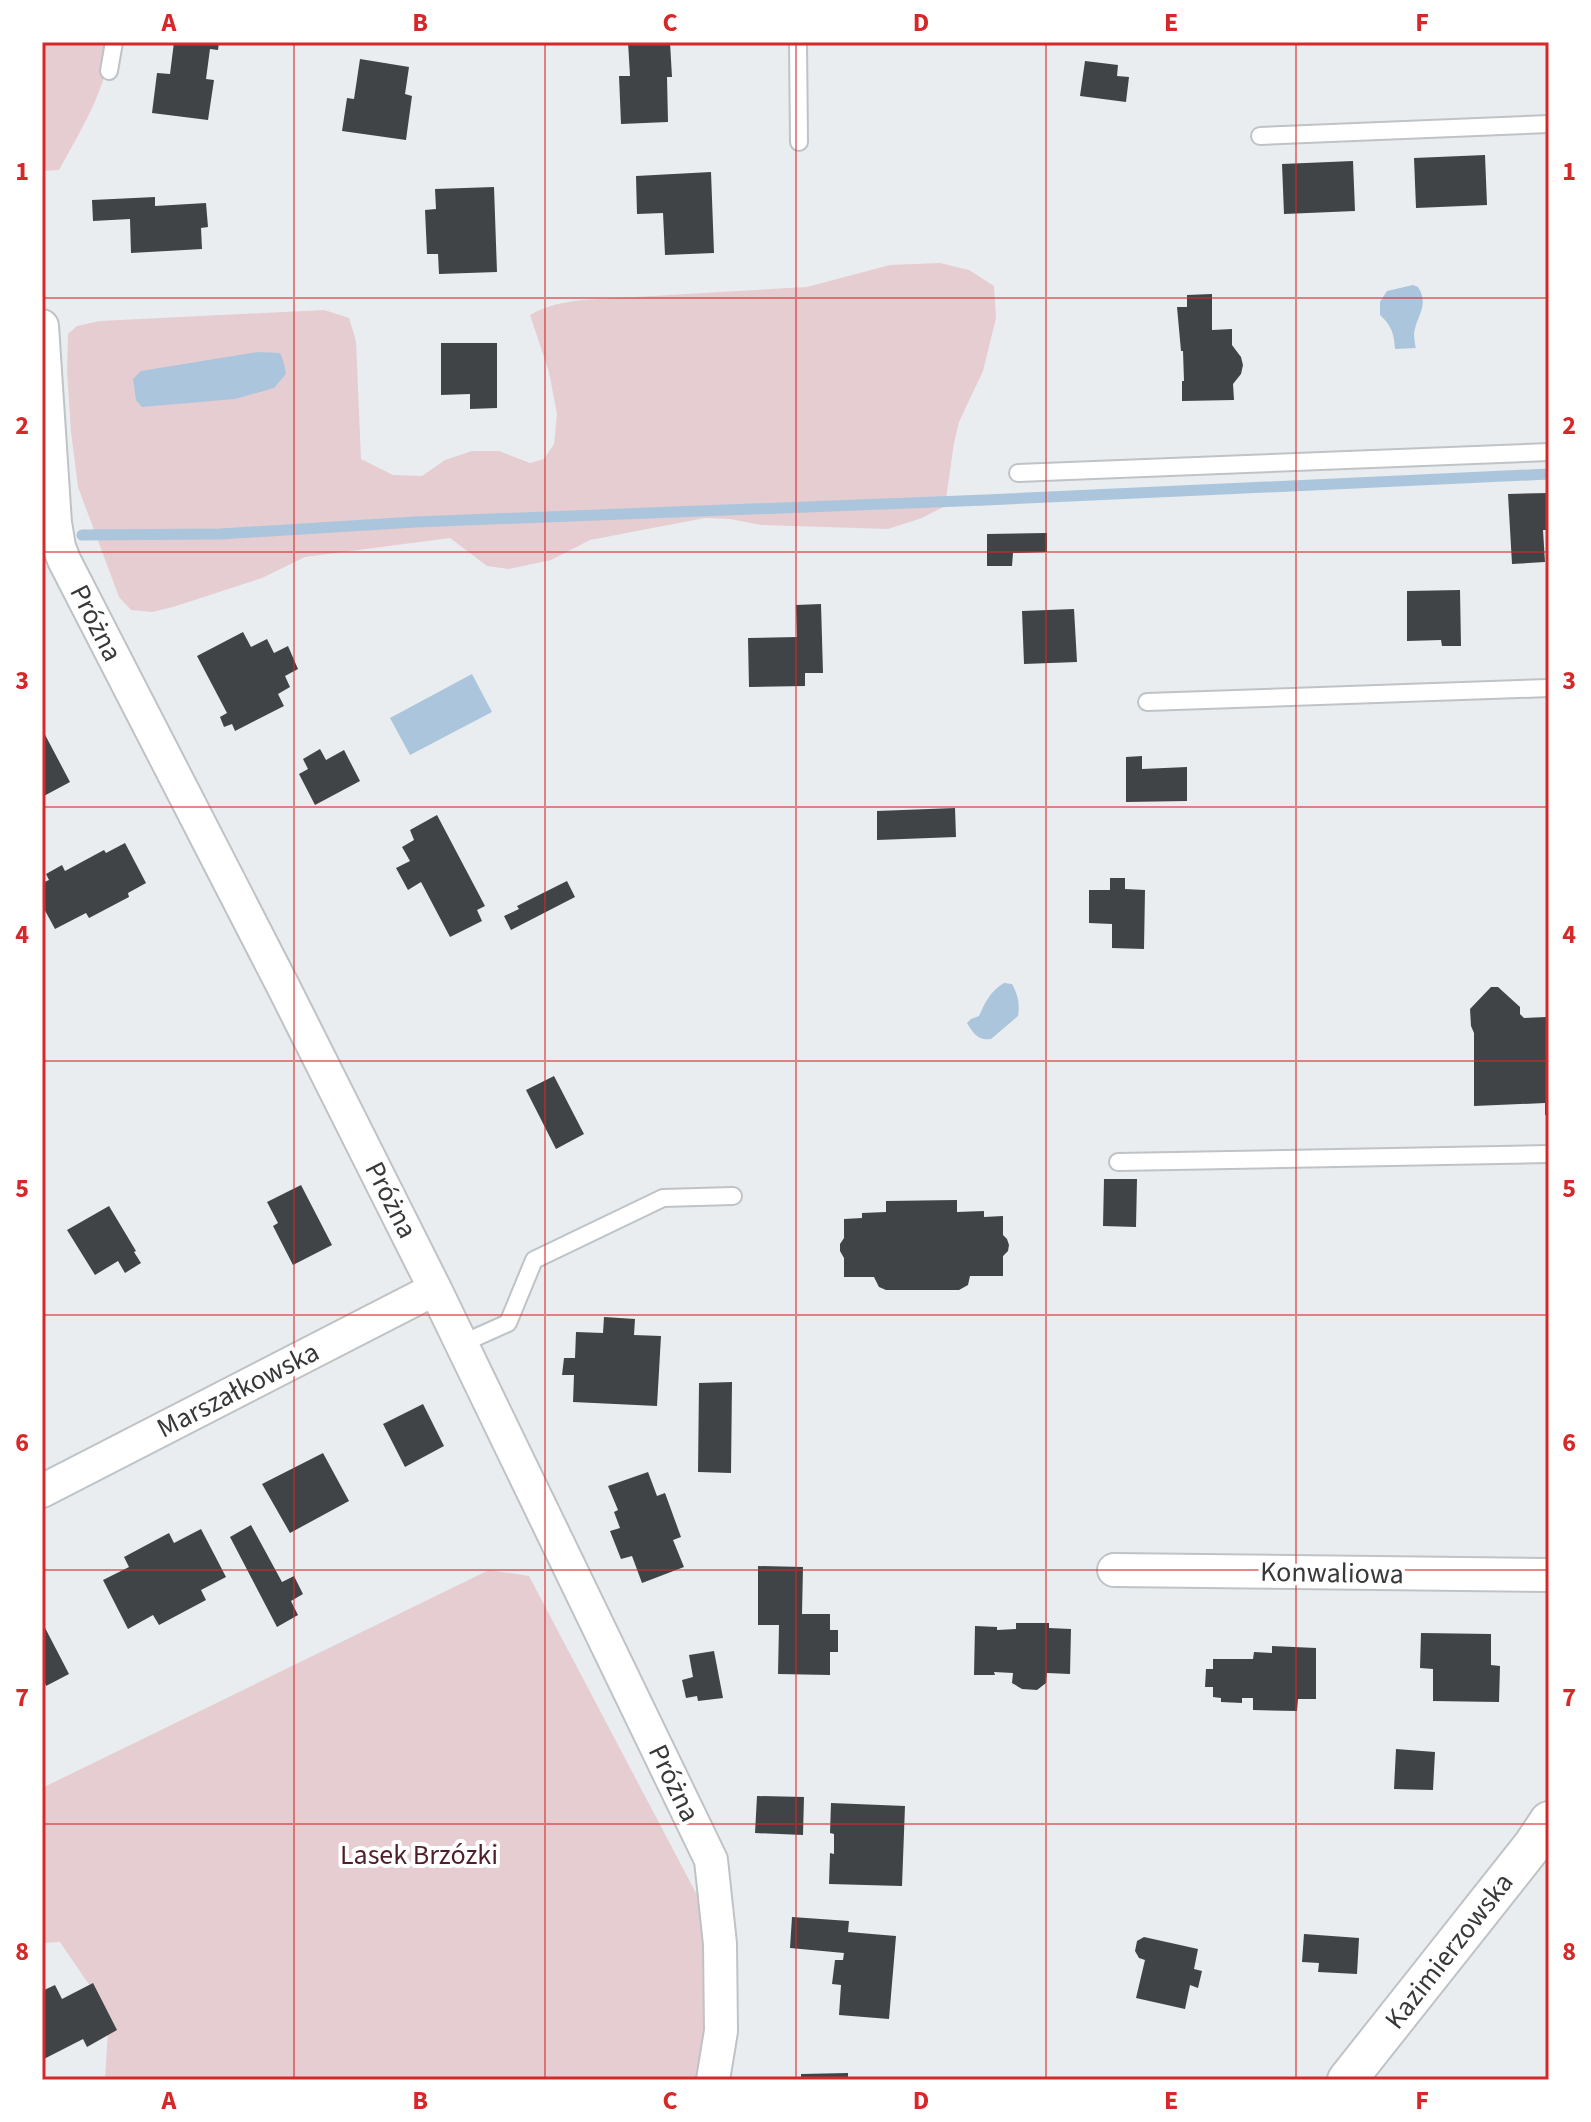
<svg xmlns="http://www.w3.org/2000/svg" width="1591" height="2122" viewBox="0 0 1591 2122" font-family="'Source Sans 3',sans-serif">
  <rect width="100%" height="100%" fill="#e9edf0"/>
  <!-- green -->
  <path fill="#e6cdd1" d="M 42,42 L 111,42 C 107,89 81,130 59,170 L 42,171 Z
    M 940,263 L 969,270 L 994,286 L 996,318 L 983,371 L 959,422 L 954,443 L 945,506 L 922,518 L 888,529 L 761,525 L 730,519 L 705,518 L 590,540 L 551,560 L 509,569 L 487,566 L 450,538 L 305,557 L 262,578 L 173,607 L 152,612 L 131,610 L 119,597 L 78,487 L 71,432 L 67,371 L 68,334 L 77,326 L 100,321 L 324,310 L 349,318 L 356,341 L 361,459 L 393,475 L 422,476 L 445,460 L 472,451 L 499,451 L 530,463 L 544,459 L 554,444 L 557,414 L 549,372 L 530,315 C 547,305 564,302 584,300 L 807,287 L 890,265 Z
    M 489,1570 L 529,1576 L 706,1912 L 703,2080 L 105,2080 L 109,2014 L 60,1942 L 42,1943 L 42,1788 Z"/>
  <!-- water -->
  <path fill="#abc5dc" d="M 1413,285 L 1418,287 C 1430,306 1416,316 1414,334 C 1414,335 1415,347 1416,348 L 1395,349 C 1394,333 1391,325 1380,315 L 1380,302 L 1387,291 Z
    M 258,352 L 280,353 L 284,363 L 286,374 L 274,388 L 235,399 L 142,407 L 136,400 L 133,379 L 141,371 Z
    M 472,674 L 492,712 L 410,755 L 390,718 Z
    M 1004,983 L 1012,984 C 1018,995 1020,1004 1018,1016 L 991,1039 C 978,1041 973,1033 967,1023 L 971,1019 L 979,1016 C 985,1003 990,991 1004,983 Z"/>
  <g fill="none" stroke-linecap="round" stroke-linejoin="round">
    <!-- stream -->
    <path stroke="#abc5dc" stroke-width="11" d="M 82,535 L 220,534 L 415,522 L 986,500 L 1549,474"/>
  </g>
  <!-- building -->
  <path fill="#404447" d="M 174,42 L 219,42 L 218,50 L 210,49 L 206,79 L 214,80 L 208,120 L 152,113 L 157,73 L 170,74 Z
    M 628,42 L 670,42 L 672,77 L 667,77 L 668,122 L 621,124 L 619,76 L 630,76 Z
    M 360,59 L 409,67 L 405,94 L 412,96 L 406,140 L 342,131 L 347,98 L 354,99 Z
    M 1085,61 L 1118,65 L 1117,76 L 1129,77 L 1126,102 L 1080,96 Z
    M 1485,155 L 1487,205 L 1416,208 L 1414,158 Z
    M 1353,161 L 1355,211 L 1284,214 L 1282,164 Z
    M 711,172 L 714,253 L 665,255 L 663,213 L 637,214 L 636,176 Z
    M 494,187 L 497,272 L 439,274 L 438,254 L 427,254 L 425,210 L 436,209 L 435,189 Z
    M 155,197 L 155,206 L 206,203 L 208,227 L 201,228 L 202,249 L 131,253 L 130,219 L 93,221 L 92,200 Z
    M 1212,294 L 1212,330 L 1232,329 L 1232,345 L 1241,357 L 1243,365 L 1241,374 L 1233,384 L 1234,400 L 1182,401 L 1182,381 L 1184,381 L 1183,351 L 1181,351 L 1177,307 L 1187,307 L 1187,295 Z
    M 441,343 L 497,343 L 497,408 L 470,409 L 470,394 L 441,395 Z
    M 1549,493 L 1549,530 L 1543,530 L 1545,562 L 1512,564 L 1508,494 Z
    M 1047,533 L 1047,552 L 1013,553 L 1012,566 L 987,566 L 987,534 Z
    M 1460,590 L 1461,646 L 1442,646 L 1441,640 L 1407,641 L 1407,591 Z
    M 821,604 L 823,673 L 805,673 L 805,686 L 749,687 L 748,638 L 797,637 L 796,605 Z
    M 1074,609 L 1077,662 L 1024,664 L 1022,611 Z
    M 243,632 L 251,647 L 267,639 L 274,653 L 288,646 L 298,669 L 285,676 L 290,687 L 278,694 L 284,706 L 235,731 L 232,724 L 224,727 L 220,717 L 227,713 L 197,656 Z
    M 42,729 L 70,782 L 42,797 Z
    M 320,749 L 326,760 L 344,750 L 360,781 L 315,805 L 299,774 L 308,769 L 303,759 Z
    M 1142,756 L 1142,769 L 1187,767 L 1187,801 L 1126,802 L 1126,757 Z
    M 955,808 L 956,837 L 877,840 L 877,811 Z
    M 437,815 L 485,906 L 477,910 L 482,921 L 450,937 L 421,882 L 408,890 L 396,868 L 410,861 L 402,847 L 414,840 L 410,830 Z
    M 125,843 L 146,883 L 128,893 L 129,897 L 91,917 L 89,918 L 86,913 L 55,929 L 42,905 L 42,883 L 49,880 L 46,874 L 62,865 L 65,871 L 104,850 L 106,853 Z
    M 1110,878 L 1125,878 L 1125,889 L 1145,890 L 1144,949 L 1112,948 L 1112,924 L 1089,923 L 1089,890 L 1110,890 Z
    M 567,881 L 575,897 L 511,930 L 504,916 L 519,909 L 517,906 Z
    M 1491,987 L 1498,987 L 1520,1007 L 1520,1014 L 1524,1018 L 1546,1017 L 1549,1014 L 1549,1115 L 1545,1115 L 1545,1103 L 1474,1106 L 1474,1033 L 1471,1026 L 1470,1009 Z
    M 554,1076 L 584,1134 L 556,1149 L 526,1090 Z
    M 1104,1179 L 1137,1179 L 1136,1227 L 1103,1226 Z
    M 301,1185 L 332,1245 L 293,1265 L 273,1226 L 278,1223 L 267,1202 Z
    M 957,1200 L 957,1212 L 984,1211 L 984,1217 L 1003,1216 L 1003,1235 L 1007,1239 L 1009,1245 L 1008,1251 L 1003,1256 L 1003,1276 L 970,1276 L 968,1285 L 959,1290 L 886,1290 L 879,1287 L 874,1277 L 844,1277 L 844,1258 L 840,1251 L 840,1244 L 844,1238 L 844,1219 L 862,1218 L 862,1213 L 886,1212 L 886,1201 Z
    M 109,1206 L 136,1251 L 134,1252 L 141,1263 L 125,1273 L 118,1261 L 95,1275 L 67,1230 Z
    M 604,1317 L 635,1319 L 634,1335 L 661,1336 L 657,1406 L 573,1402 L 574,1375 L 562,1375 L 564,1358 L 575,1358 L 576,1332 L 603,1333 Z
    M 732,1382 L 731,1473 L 698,1472 L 699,1383 Z
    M 423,1404 L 444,1446 L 405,1467 L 383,1424 Z
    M 323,1453 L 349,1501 L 290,1533 L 262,1484 Z
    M 648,1472 L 657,1496 L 665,1493 L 681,1537 L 673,1540 L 684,1567 L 642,1583 L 632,1556 L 621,1559 L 610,1531 L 620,1528 L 614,1512 L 618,1510 L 608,1486 Z
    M 251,1525 L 282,1582 L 294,1576 L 303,1594 L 291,1601 L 298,1615 L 277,1627 L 230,1537 Z
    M 201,1529 L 226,1577 L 201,1590 L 206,1600 L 159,1625 L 153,1615 L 128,1629 L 103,1580 L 129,1567 L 124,1557 L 169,1533 L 174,1543 Z
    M 758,1566 L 803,1567 L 802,1614 L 830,1614 L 830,1630 L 838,1630 L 838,1652 L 830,1652 L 830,1675 L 778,1674 L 779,1625 L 758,1625 Z
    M 42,1622 L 69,1674 L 46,1686 L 44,1680 L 42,1681 Z
    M 1016,1623 L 1049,1623 L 1049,1628 L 1071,1629 L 1070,1674 L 1047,1673 L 1046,1683 L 1037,1690 L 1022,1689 L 1012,1683 L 1013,1673 L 994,1672 L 995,1675 L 974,1675 L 975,1626 L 997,1627 L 997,1630 L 1016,1629 Z
    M 1421,1633 L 1491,1634 L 1491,1665 L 1500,1666 L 1499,1702 L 1433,1701 L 1433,1669 L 1420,1668 Z
    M 1272,1646 L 1316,1648 L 1316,1699 L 1298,1699 L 1297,1711 L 1253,1710 L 1253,1698 L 1242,1698 L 1242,1703 L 1221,1702 L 1221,1698 L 1213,1697 L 1213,1687 L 1205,1687 L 1206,1669 L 1213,1669 L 1213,1659 L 1253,1659 L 1254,1652 L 1272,1653 Z
    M 714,1651 L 723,1698 L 698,1701 L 697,1696 L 686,1698 L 682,1680 L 693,1677 L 689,1655 Z
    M 1396,1749 L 1435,1752 L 1433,1790 L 1394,1789 Z
    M 757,1796 L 804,1797 L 803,1835 L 755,1833 Z
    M 831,1803 L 905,1806 L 902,1886 L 829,1884 L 830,1853 L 834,1854 L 834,1834 L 830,1833 Z
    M 792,1917 L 849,1921 L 848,1932 L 896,1936 L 889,2019 L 839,2015 L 841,1985 L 832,1984 L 835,1960 L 843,1960 L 844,1953 L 790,1948 Z
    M 1304,1934 L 1359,1938 L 1357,1974 L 1318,1972 L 1319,1963 L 1302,1962 Z
    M 1144,1937 L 1198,1949 L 1194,1969 L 1202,1971 L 1198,1988 L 1190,1985 L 1185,2009 L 1136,1998 L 1145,1960 L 1139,1958 L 1135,1951 L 1137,1941 Z
    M 93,1983 L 117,2030 L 87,2047 L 83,2039 L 42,2060 L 42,1991 L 55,1985 L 62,1999 Z
    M 848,2073 L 848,2080 L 801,2080 L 801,2074 Z"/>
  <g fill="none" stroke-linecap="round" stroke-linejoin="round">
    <!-- service casing -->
    <g stroke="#bfc3c6" stroke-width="20">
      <path id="service" d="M 798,42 L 799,142
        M 109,71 L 114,42
        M 1260,136 L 1549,124
        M 1018,473 L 1549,452
        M 1147,702 L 1549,688
        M 1118,1162 L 1549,1154
        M 461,1344 L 508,1323 L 534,1260 L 663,1198 L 733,1196"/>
    </g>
    <!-- minor casing -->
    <g stroke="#bfc3c6" stroke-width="36">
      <path id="minor" d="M 42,326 L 55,523 L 59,547 L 64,560 L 285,990 L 435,1289 L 711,1860 L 720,1944 L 721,2031 L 713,2080
        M 42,1491 L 435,1289
        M 1114,1570 L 1549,1575"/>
    </g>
    <!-- tertiary casing -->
    <g stroke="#bfc3c6" stroke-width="42">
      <path id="tertiary" d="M 1347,2080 L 1533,1845 L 1549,1821"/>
    </g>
    <!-- service -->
    <use href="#service" stroke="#fff" stroke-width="16"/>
    <!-- minor -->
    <use href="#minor" stroke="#fff" stroke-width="32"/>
    <!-- tertiary -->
    <use href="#tertiary" stroke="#fff" stroke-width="38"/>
  </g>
  <!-- grid -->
  <path fill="none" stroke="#d62828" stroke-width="2" stroke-opacity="0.55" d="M 294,42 L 294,2080M 545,42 L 545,2080M 796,42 L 796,2080M 1046,42 L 1046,2080M 1296,42 L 1296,2080M 42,298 L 1549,298M 42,552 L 1549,552M 42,807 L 1549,807M 42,1061 L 1549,1061M 42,1315 L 1549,1315M 42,1570 L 1549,1570M 42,1824 L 1549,1824"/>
  <g text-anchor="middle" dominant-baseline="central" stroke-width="8" stroke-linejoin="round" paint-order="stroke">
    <!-- street labels -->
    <g font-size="28" fill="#37383a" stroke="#fff">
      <text transform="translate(96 623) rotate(63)">Próżna</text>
      <text transform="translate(391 1200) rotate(63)">Próżna</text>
      <text transform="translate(238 1390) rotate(-27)">Marszałkowska</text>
      <text transform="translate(1332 1573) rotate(1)">Konwaliowa</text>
      <text transform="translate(674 1783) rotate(64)">Próżna</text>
      <text transform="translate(1449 1951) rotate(-52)">Kazimierzowska</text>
    </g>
    <!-- park labels -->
    <g font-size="28" fill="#4e1f2a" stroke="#fff">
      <text x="419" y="1855">Lasek Brzózki</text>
    </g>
  </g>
  <!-- border -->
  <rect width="1591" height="2122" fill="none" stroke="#ffffff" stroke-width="88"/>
  <rect x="44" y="44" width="1503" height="2034" fill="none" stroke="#d62828" stroke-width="3"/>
  <g font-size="26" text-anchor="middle" font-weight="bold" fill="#d62828">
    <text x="169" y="31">A</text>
    <text x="420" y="31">B</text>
    <text x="670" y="31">C</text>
    <text x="921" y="31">D</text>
    <text x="1171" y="31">E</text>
    <text x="1422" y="31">F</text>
    <text x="22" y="180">1</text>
    <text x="1569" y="180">1</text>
    <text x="22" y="434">2</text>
    <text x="1569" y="434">2</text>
    <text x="22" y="689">3</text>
    <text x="1569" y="689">3</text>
    <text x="22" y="943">4</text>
    <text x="1569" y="943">4</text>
    <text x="22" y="1197">5</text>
    <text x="1569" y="1197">5</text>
    <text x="22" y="1451">6</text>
    <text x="1569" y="1451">6</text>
    <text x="22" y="1706">7</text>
    <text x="1569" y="1706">7</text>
    <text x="22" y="1960">8</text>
    <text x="1569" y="1960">8</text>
    <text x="169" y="2109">A</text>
    <text x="420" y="2109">B</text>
    <text x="670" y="2109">C</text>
    <text x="921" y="2109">D</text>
    <text x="1171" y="2109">E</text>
    <text x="1422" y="2109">F</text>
  </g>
</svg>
